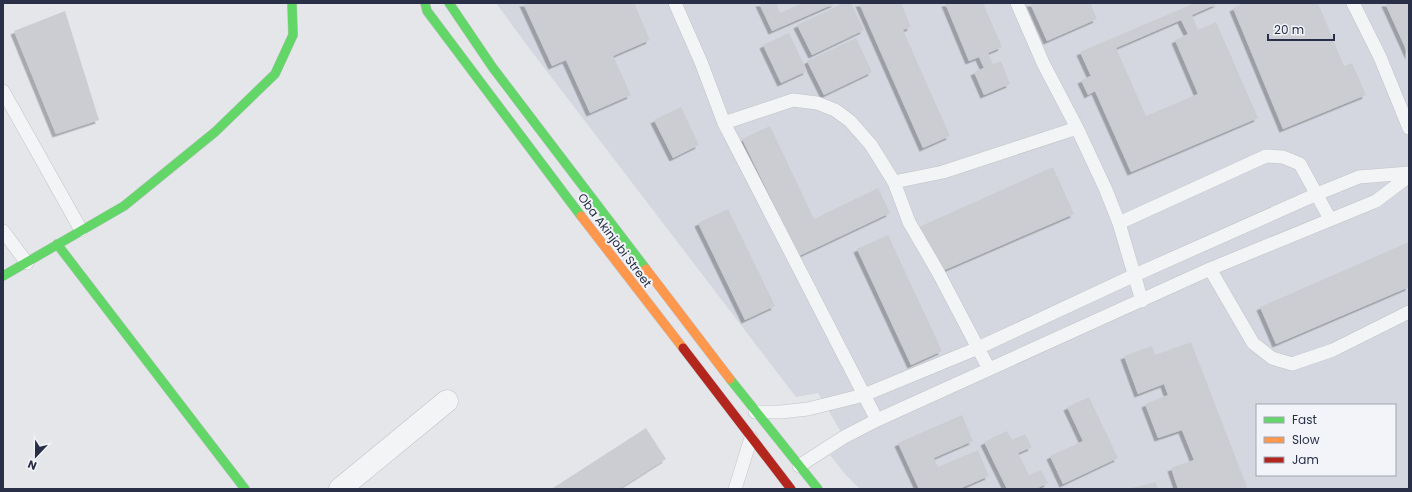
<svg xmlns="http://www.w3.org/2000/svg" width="1412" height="492" viewBox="0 0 1412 492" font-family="Poppins,sans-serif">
  <defs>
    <filter id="shadow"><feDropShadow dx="-3.5" dy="3.5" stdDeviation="0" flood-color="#0004"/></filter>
  </defs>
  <rect width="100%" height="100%" fill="#e4e6ea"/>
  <!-- built -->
  <path fill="#d4d7df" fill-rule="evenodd" d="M 496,3 L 1409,3 L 1409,489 L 860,489 L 845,474 L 830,455 L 848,442 L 844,437 L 818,393 L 796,397 L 526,44 ZM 1257,405 L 1395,405 L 1395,475 L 1257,475 Z"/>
  <!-- building -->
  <path fill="#cbcdd2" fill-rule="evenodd" filter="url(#shadow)" d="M 523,3 L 634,3 L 650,40 L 613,56 L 631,95 L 590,113 L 566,60 L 552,66 Z
    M 759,3 L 776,3 L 780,13 L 803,3 L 836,3 L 772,31 Z
    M 844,3 L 851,3 L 864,30 L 812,55 L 797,25 Z
    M 859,3 L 901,3 L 911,27 L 903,30 L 950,136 L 923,148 Z
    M 945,3 L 983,3 L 1002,47 L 988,53 L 993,64 L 1001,61 L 1010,84 L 984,95 L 974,72 L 984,68 L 979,57 L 969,61 Z
    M 1030,3 L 1090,3 L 1097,19 L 1047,41 Z
    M 1195,3 L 1219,3 L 1192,15 L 1198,30 L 1216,22 L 1258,118 L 1131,172 L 1095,91 L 1088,95 L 1081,80 L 1091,76 L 1080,52 ZM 1181,20 L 1188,34 L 1175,40 L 1198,94 L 1146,116 L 1116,48 Z
    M 1245,3 L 1318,3 L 1344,66 L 1352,63 L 1366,95 L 1283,129 L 1233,8 Z
    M 1385,3 L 1409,3 L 1409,56 Z
    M 65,11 L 99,120 L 56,134 L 14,31 Z
    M 789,33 L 807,71 L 781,83 L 763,45 Z
    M 856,38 L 872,72 L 824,95 L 807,61 Z
    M 681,107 L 699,145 L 673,158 L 654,120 Z
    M 770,126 L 814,219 L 878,188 L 890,213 L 799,256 L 742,139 Z
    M 1053,167 L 1074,214 L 940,272 L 919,227 Z
    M 728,209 L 775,306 L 745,320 L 698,223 Z
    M 888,235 L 942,351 L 911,365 L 857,249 Z
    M 1409,242 L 1409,287 L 1276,344 L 1260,307 Z
    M 1191,342 L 1247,487 L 1242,489 L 1178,489 L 1171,468 L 1194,460 L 1182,430 L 1158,438 L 1145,404 L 1168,395 L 1164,384 L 1138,394 L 1124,356 L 1152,346 L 1155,355 Z
    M 1089,397 L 1118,458 L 1063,484 L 1050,456 L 1083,441 L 1067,407 Z
    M 962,415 L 973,441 L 934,458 L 938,467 L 978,450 L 989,476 L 959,489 L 919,489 L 898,443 Z
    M 646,428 L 666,459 L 619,489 L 553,488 Z
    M 1007,431 L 1012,440 L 1025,434 L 1032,447 L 1018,453 L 1029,475 L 1041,470 L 1048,483 L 1036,489 L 1007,489 L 984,442 Z
    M 1156,482 L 1158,489 L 1132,489 L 1132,488 Z"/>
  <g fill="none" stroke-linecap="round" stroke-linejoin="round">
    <!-- lane casing -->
    <g stroke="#c1c3c8" stroke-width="14">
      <path id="lane" d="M 675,3 L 701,62 L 724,123 L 877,420
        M 1017,3 L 1043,63 L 1077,128
        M 1353,3 L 1380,57 L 1409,128
        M 3,91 L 81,230
        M 724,123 L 793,100 L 817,103 L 835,110 L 850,121 L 871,145 L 894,182 L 909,222 L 938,272 L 989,369
        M 894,182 L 943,172 L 1077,128 L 1106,190 L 1119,223 L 1142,301
        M 1119,223 L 1266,156 L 1283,157 L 1300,164 L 1330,219
        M 3,231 L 27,263
        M 1210,269 L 1253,343 L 1272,358 L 1292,364 L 1333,350 L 1409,312
        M 755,412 L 781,412 L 808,409 L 864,395 L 978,348 L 1135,275 L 1317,194 L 1359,177 L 1409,173
        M 799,466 L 844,437 L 877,420 L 1210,269 L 1376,201 L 1409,176
        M 735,489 L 751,438"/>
    </g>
    <!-- street casing -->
    <g stroke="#c1c3c8" stroke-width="23">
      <path id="street" d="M 340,489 L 447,401"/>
    </g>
    <!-- fast casing -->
    <g stroke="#c1c3c8" stroke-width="10">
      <path id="fast" d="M 425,3 L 427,11 L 581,216
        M 449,3 L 493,68 L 646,269
        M 57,244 L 245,489
        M 3,276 L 124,206 L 215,132 L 275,74 L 293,35 L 292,3
        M 730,379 L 818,489"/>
    </g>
    <!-- slow casing -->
    <g stroke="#c1c3c8" stroke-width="10">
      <path id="slow" d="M 581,216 L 683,348
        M 646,269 L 730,379"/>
    </g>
    <!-- jam casing -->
    <g stroke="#c1c3c8" stroke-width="10">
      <path id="jam" d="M 683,348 L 791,489"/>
    </g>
    <!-- lane -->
    <use href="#lane" stroke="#f3f4f6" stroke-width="13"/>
    <!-- street -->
    <use href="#street" stroke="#f3f4f6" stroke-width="22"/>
    <!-- fast -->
    <use href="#fast" stroke="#63d668" stroke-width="9"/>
    <!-- slow -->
    <use href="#slow" stroke="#ff974d" stroke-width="9"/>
    <!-- jam -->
    <use href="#jam" stroke="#b3261e" stroke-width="9"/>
  </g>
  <g text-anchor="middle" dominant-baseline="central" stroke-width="4" stroke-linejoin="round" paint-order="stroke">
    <!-- street labels -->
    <g font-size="12" fill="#282f46" stroke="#f2f4f9">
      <text transform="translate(615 240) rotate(53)">Oba Akinjobi Street</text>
    </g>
  </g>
  <!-- border -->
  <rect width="1412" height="492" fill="none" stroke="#282f46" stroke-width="8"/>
  <!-- legend -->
  <rect x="1256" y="404" width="140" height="72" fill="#f2f4f9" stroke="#a1a5b1"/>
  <rect x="1264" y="417" width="20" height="6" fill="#63d668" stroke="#a1a5b1"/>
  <text x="1292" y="424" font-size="12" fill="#282f46">Fast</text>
  <rect x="1264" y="437" width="20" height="6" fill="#ff974d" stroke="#a1a5b1"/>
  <text x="1292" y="444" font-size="12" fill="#282f46">Slow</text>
  <rect x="1264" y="457" width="20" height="6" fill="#b3261e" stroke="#a1a5b1"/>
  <text x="1292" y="464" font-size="12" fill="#282f46">Jam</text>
  <!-- north arrow -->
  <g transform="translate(36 456) rotate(202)" stroke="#f2f4f9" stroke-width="3" paint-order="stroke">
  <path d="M0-3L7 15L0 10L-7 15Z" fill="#282f46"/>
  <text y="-6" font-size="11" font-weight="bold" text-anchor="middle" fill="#282f46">N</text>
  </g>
  <!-- scale -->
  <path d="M1268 34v6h66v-6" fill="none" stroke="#282f46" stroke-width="2"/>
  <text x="1274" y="34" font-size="12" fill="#282f46" stroke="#f2f4f9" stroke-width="3" paint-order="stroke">20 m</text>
</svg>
